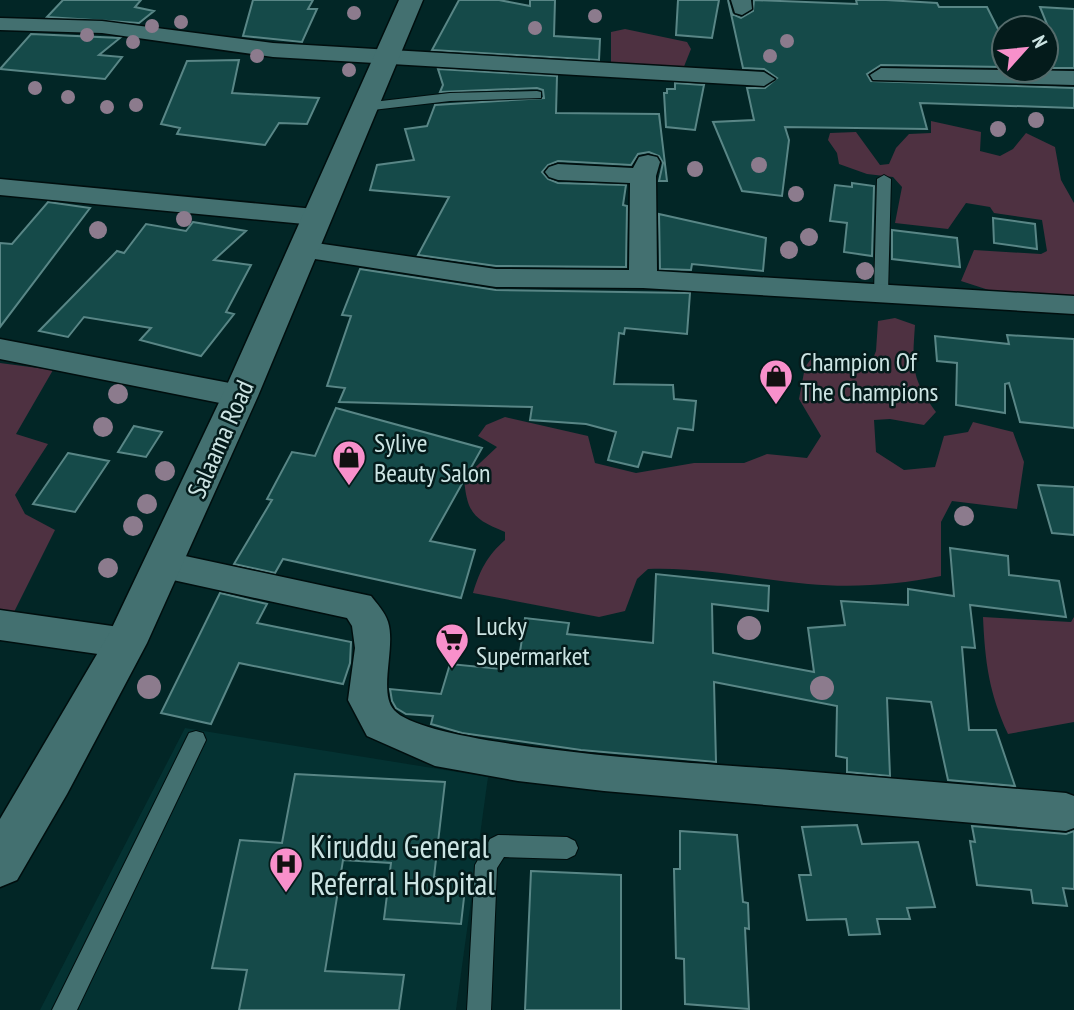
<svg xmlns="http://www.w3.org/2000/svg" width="1074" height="1010" viewBox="0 0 1074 1010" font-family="'PT Sans Narrow',sans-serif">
  <rect width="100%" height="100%" fill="#022626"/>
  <!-- built -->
  <path fill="#043232" d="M 185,728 L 488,777 L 456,1010 L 40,1010 Z"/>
  <!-- green -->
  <path fill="#4e3141" d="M 625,29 L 687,42 L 691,49 L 683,69 L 611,62 L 611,32 Z
    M 931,121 L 981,132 L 980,151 L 1000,156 L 1013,149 L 1026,133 L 1055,147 L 1061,180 L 1074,203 L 1074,298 L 1001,294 L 961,281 L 974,250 L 1041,254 L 1047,251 L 1042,220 L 994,213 L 990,207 L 966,203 L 948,229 L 895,223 L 902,187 L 893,177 L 867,174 L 839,164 L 837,153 L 828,140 L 830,133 L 856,132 L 880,165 L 889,164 L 896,148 L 909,134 L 931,133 Z
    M 895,318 L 915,325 C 912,366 911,378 936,412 L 924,425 L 890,419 L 874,420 L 876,452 L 904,470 L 935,467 L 944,436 L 968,432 L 973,422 L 1013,432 L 1024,462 L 1017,509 L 952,501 L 941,522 L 941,576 C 896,585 853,588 808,584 C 754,579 702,567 648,569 L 637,579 L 625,611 L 599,617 L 473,593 C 480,570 487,556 505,540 L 505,532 C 474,519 467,514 464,478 L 497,447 L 478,436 L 486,425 L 505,417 L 588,436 L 595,463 L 636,473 L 694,463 L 744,463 L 767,454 L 807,458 L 821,436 L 799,399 L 805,367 L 814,355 L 870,366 L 876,351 L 878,321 Z
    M 0,363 L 53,370 L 16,434 L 48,444 L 15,495 L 25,514 L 55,530 L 13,614 L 0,613 Z
    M 983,617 L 1071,622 L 1074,617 L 1074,722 L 1008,734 C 989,693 985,662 983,617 Z"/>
  <!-- building -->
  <path fill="#154a49" stroke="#598686" stroke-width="2" d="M 63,0 L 141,0 L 135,7 L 154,11 L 139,23 L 47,17 Z
    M 253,0 L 313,0 L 308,9 L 317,9 L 302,42 L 243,36 Z
    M 459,0 L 499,0 L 530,6 L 530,0 L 555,0 L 554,36 L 600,39 L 599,60 L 432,50 Z
    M 678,0 L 719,0 L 712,38 L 676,35 Z
    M 728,0 L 732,14 L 741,18 L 753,11 L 754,0 L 857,4 L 856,0 L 886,0 L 937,3 L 939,7 L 987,7 L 999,31 L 1004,31 L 1004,67 L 881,65 L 867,74 L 871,81 L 1074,88 L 1074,108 L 920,103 L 927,129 L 785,127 L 789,140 L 782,196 L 742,191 L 713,122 L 754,120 L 747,88 L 765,88 L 777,78 L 764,69 L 743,68 Z
    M 1040,7 L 1074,9 L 1074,68 L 1046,68 L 1046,34 L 1051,34 Z
    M 31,34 L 120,38 L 99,55 L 122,57 L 105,79 L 0,69 Z
    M 239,60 L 232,93 L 319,98 L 307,124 L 279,123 L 265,145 L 177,134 L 180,128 L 161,124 L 187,61 Z
    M 438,69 L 557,76 L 556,113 L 659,114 L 667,181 L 659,181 L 663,163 L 659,156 L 649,152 L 638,154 L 631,165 L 558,161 L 548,165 L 542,172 L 548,179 L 558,183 L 626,185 L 623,205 L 627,206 L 626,267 L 496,266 L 418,255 L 449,197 L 370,190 L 377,165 L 414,160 L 405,129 L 427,126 L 435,105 L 544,98 L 543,90 L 537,88 L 440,92 L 443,85 Z
    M 675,83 L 704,85 L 695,130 L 666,127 L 664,93 L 667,93 L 667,89 L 675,89 Z
    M 852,183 L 874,186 L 872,256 L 844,252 L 847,223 L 830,221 L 835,185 L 852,187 Z
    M 48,202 L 90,208 L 0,327 L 0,243 L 12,244 Z
    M 659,214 L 766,238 L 763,271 L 692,264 L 691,270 L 660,269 Z
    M 993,218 L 1035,224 L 1037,249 L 994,243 Z
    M 193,222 L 246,231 L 214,260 L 251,265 L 226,312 L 234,314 L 201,356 L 140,340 L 151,328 L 84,317 L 68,337 L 39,331 L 117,251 L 124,253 L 146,224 L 186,231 Z
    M 892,230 L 957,238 L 960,267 L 892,259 Z
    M 360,269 L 496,290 L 690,293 L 687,334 L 625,328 L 624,334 L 619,333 L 614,384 L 673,385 L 674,399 L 696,401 L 693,430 L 678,428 L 671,457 L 643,452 L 638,467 L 608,460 L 616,432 L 586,424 L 530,420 L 532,407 L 339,402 L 345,388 L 327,386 L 351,316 L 342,315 Z
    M 1007,335 L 1074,339 L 1074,428 L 1020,422 L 1009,383 L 1005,384 L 1005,413 L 956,405 L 957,363 L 937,361 L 935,336 L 1009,344 Z
    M 336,408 L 482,448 L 430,541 L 475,550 L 461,598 L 283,559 L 275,573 L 234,564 L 272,500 L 267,499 L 292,452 L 315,456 Z
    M 134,426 L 162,432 L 146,457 L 118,452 Z
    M 68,453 L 109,461 L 75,512 L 33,504 Z
    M 1038,485 L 1074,487 L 1074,535 L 1052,533 Z
    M 950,548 L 1008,556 L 1009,575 L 1059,581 L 1066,617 L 970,605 L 975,648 L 962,647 L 969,730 L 996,730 L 1015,786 L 948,780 L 931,702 L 887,698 L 890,776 L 847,772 L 847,758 L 836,756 L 837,706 L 714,682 L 716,762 L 581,750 L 462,733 L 431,724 L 433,716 L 406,714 L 396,708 L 392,701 L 390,689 L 441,694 L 450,664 L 501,669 L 503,657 L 519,659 L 525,618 L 569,623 L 567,634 L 653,643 L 656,574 L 769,586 L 768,611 L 712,604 L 713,653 L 814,672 L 808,628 L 845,625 L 841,601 L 908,605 L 908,589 L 954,596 Z
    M 220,593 L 267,604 L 257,623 L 351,642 L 350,663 L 343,684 L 239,663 L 211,724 L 161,713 Z
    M 295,774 L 445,782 L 434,877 L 466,880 L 461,924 L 384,919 L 391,863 L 343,860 L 325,971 L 404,975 L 399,1010 L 239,1010 L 247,970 L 212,968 L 240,840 L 282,843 Z
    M 857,825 L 862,844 L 918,842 L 935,907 L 907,908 L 910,919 L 877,919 L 880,934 L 849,935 L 846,919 L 807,920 L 799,875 L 811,875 L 802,827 Z
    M 972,826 L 1066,834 L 1074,831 L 1074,889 L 1063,888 L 1067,906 L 1033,903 L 1031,890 L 977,885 L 970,841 L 975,842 Z
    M 680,831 L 737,835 L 743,902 L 748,903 L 749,929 L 745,928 L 749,1009 L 685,1004 L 684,959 L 676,958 L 674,869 L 680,869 Z
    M 531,871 L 621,875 L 621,1010 L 525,1010 Z"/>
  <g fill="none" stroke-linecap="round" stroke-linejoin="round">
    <!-- lane casing -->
    <g stroke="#000e0e" stroke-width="2">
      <path id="lane" d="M 537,91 L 541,92 L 541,98 L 450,101 L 364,111 L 358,107 L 364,103 L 450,93 Z
        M 884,175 L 891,179 L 888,293 L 881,298 L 874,293 L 877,179 Z
        M 196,731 L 203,733 L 206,740 L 77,1010 L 52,1010 L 189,733 Z
        M 498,835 L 567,837 L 575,841 L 578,848 L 575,855 L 567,859 L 504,857 L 497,868 L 491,1010 L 467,1010 L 475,865 L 490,839 Z"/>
    </g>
    <!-- street casing -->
    <g stroke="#000e0e" stroke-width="3">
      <path id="street" d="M 731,0 L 751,0 L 752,9 L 742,15 L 735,13 Z
        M 0,18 L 102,21 L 273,43 L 764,72 L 775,79 L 764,86 L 273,57 L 102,33 L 0,30 Z
        M 881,68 L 1074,71 L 1074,85 L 873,80 L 870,75 Z
        M 648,155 L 657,157 L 660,162 L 656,176 L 657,271 L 1074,296 L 1074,314 L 643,288 L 496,287 L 302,257 L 292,255 L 289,249 L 292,243 L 302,241 L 496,269 L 629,270 L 630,183 L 558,180 L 549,177 L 545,172 L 549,167 L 558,164 L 633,168 L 639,157 Z
        M 0,179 L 315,209 L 324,211 L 328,217 L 324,223 L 315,225 L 0,195 Z
        M 0,339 L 240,385 L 251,388 L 255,396 L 251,404 L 240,407 L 0,359 Z
        M 162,551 L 371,596 C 377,604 385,612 388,622 C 396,647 378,692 394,710 C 428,749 725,765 790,770 C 882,778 974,785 1066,793 L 1074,796 L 1074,828 L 1066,831 L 604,791 L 518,781 L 435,766 L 367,736 L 348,700 L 355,648 L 352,626 L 347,618 L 150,575 L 145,565 L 150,555 Z
        M 0,610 L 126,628 L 139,632 L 144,643 L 139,654 L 126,658 L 0,640 Z"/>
    </g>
    <!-- secondary casing -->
    <g stroke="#000e0e" stroke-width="3">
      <path id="secondary" d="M 399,0 L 423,0 L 258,396 L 147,643 L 67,794 L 17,880 L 0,887 L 0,819 L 110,632 L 222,396 Z"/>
    </g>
    <!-- lane -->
    <use href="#lane" fill="#437070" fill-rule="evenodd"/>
    <!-- street -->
    <use href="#street" fill="#437070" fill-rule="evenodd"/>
    <!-- secondary -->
    <use href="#secondary" fill="#437070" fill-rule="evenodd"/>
  </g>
  <!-- trees -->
  <g fill="#8c7b8d">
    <circle cx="354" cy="13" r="7"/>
    <circle cx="595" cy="16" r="7"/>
    <circle cx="181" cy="22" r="7"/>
    <circle cx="152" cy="26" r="7"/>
    <circle cx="535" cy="28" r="7"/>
    <circle cx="87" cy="35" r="7"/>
    <circle cx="787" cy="41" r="7"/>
    <circle cx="133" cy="42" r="7"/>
    <circle cx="257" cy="56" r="7"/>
    <circle cx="770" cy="56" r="7"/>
    <circle cx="349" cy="70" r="7"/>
    <circle cx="35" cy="88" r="7"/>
    <circle cx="68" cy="97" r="7"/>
    <circle cx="136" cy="105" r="7"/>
    <circle cx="107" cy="107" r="7"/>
    <circle cx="1036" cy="120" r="8"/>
    <circle cx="998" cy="129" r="8"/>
    <circle cx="759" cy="165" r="8"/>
    <circle cx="695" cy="169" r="8"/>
    <circle cx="796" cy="194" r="8"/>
    <circle cx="184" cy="219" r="8"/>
    <circle cx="98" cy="230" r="9"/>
    <circle cx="809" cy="237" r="9"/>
    <circle cx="789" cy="250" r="9"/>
    <circle cx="865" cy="271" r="9"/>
    <circle cx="118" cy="394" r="10"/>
    <circle cx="103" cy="427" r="10"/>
    <circle cx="165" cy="471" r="10"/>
    <circle cx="147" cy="504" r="10"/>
    <circle cx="964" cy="516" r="10"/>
    <circle cx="133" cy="526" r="10"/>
    <circle cx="108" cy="568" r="10"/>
    <circle cx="749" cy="628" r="12"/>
    <circle cx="149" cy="687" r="12"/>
    <circle cx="822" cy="688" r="12"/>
  </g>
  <!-- icons -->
  <defs>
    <g id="shop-pin" transform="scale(1.75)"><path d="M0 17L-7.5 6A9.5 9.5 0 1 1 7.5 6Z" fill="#f890cb" stroke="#041b1b"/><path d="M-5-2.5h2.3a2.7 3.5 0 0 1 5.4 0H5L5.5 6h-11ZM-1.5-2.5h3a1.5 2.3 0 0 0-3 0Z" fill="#111"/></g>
    <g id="supermarket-pin" transform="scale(1.75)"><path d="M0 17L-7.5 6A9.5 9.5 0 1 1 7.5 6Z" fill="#f890cb" stroke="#041b1b"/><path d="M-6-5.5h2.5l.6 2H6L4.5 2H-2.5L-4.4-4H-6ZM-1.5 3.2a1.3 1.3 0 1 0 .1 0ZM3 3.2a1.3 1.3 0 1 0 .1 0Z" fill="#111"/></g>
    <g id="hospital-pin" transform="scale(1.75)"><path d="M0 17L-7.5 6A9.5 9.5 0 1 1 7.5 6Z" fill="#f890cb" stroke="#041b1b"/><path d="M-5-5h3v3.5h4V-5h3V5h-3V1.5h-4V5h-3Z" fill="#111"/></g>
  </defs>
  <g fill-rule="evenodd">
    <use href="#shop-pin" x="776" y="376"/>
    <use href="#shop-pin" x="349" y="457"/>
    <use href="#supermarket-pin" x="452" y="640"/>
    <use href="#hospital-pin" x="286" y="864"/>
  </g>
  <g text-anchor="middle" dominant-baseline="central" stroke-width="5" stroke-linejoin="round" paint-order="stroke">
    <!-- poi labels -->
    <g font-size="26" fill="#cce4e3" stroke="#041b1b" text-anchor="start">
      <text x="800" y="361">Champion Of<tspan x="800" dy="30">The Champions</tspan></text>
      <text x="374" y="442">Sylive<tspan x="374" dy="30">Beauty Salon</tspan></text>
      <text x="476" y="625">Lucky<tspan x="476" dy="30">Supermarket</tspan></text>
    </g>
    <!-- street labels -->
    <g font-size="26" fill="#cce4e3" stroke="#041b1b">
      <text transform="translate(220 439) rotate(-66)">Salaama Road</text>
    </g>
    <!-- near-poi labels -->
    <g font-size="32" fill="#cce4e3" stroke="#041b1b" text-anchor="start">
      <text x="310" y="846">Kiruddu General<tspan x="310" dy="37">Referral Hospital</tspan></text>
    </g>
  </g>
  <!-- north arrow -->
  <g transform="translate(1025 49) rotate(63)"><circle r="33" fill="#041b1b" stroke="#546b6b" stroke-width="2"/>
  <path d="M0-5L12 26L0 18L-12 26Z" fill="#f890cb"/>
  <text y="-10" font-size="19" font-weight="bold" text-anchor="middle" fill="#cce4e3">N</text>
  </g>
</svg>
